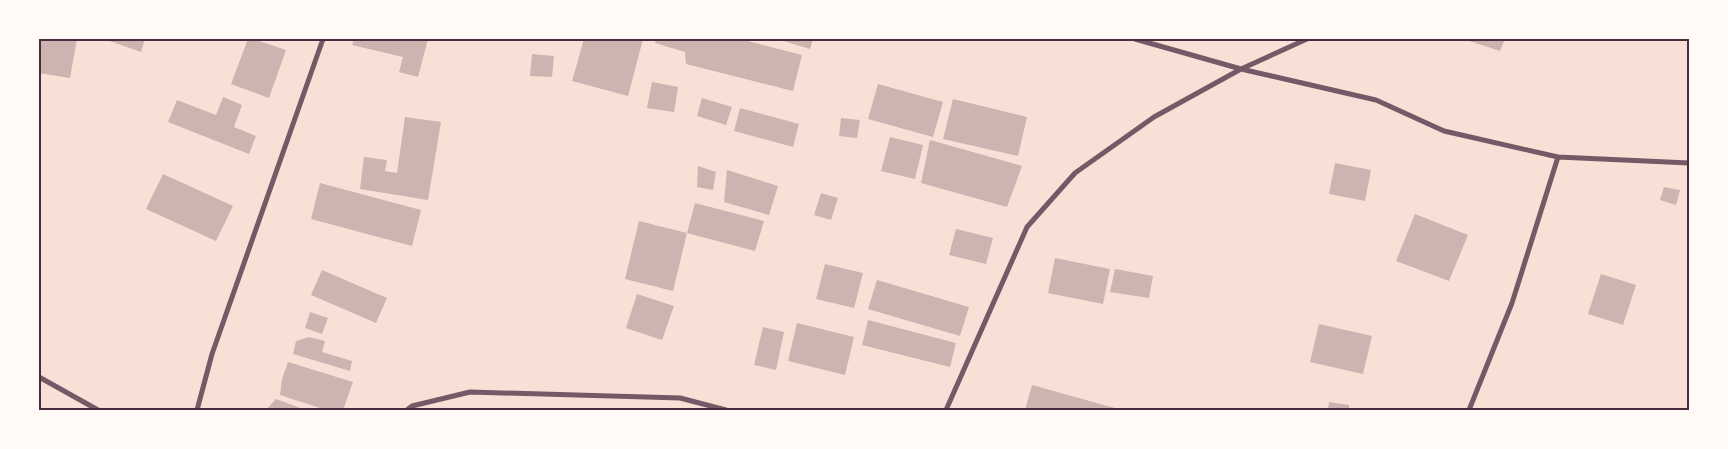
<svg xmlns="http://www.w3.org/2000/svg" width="1728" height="449" viewBox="0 0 1728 449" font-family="Arial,sans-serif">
  <rect width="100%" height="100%" fill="#f7e1d7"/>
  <!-- building -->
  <path fill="#ccb4b1" d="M 39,39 L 77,39 L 70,78 L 39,73 Z
    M 104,39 L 145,39 L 141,52 Z
    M 248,39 L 253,39 L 286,50 L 269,98 L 231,84 Z
    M 354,39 L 428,39 L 418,77 L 399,72 L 403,57 L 352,45 Z
    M 584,39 L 643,39 L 628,96 L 572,81 Z
    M 656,39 L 740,39 L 802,55 L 793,91 L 686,64 L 685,52 L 655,43 Z
    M 777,39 L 813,39 L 810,49 Z
    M 1463,39 L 1505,39 L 1500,51 Z
    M 532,54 L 554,56 L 552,77 L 530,76 Z
    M 652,82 L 678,87 L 674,112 L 647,108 Z
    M 878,84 L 943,102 L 933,137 L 868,119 Z
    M 223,97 L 242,105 L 234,127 L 256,136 L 249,154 L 168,122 L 177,100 L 216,115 Z
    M 702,98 L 732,107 L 726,125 L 697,116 Z
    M 953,99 L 1027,117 L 1018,156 L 943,139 Z
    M 740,108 L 799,124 L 793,147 L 734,131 Z
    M 405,117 L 441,122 L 428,200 L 360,189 L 364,157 L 387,160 L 385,171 L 397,173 Z
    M 841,118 L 860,120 L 857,138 L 839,136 Z
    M 890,137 L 923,145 L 915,179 L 881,171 Z
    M 930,140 L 1022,166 L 1007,207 L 921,183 Z
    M 1335,163 L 1371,170 L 1365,201 L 1329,194 Z
    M 698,166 L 716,172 L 713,190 L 697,187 Z
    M 727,170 L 778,186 L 769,215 L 724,202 Z
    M 163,174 L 233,206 L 216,241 L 146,209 Z
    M 320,183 L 421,210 L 412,246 L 311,219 Z
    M 1664,187 L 1680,190 L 1676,205 L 1660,200 Z
    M 821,193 L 838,198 L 831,220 L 814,215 Z
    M 695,203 L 764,221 L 755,251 L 687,233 Z
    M 1415,214 L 1468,235 L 1449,281 L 1396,261 Z
    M 639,221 L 687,233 L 673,291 L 625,279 Z
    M 956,229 L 993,238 L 986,264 L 949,255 Z
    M 1055,258 L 1110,269 L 1103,304 L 1048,293 Z
    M 825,264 L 863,273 L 854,308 L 816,299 Z
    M 1115,269 L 1153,276 L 1149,298 L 1110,292 Z
    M 322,270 L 387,298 L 376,323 L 311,295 Z
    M 1601,274 L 1636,285 L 1623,325 L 1588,314 Z
    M 877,280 L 969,307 L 960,336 L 868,309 Z
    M 637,294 L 674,306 L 662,340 L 626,328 Z
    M 310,312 L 328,318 L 322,334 L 305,328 Z
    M 868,320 L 956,343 L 950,367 L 862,345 Z
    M 797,323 L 854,337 L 845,375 L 788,361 Z
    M 1319,324 L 1372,336 L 1363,374 L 1310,362 Z
    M 763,327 L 784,332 L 776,370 L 754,365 Z
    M 309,337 L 325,341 L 322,352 L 352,361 L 350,371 L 293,354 L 296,341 Z
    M 288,362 L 353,382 L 343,410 L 326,410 L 280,395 L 282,379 Z
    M 1032,385 L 1122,410 L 1025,410 Z
    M 276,399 L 306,410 L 266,410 Z
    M 1329,402 L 1349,405 L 1349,410 L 1328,410 Z"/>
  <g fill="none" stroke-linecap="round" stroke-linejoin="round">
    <!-- minor -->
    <path stroke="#755966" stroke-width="5" d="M 1135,39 L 1241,69 L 1376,100 L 1444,131 L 1558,157 L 1689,163
      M 39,377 L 98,410
      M 197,410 L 212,354 L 323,39
      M 407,410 L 412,406 L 470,392 L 680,398 L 726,410
      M 946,410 L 1027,227 L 1075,173 L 1154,117 L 1241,69 L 1307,39
      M 1469,410 L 1512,303 L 1558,157"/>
  </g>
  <!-- border -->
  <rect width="1728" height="449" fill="none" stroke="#fffaf5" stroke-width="80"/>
  <rect x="40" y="40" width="1648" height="369" fill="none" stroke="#4a2c40" stroke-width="2"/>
</svg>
